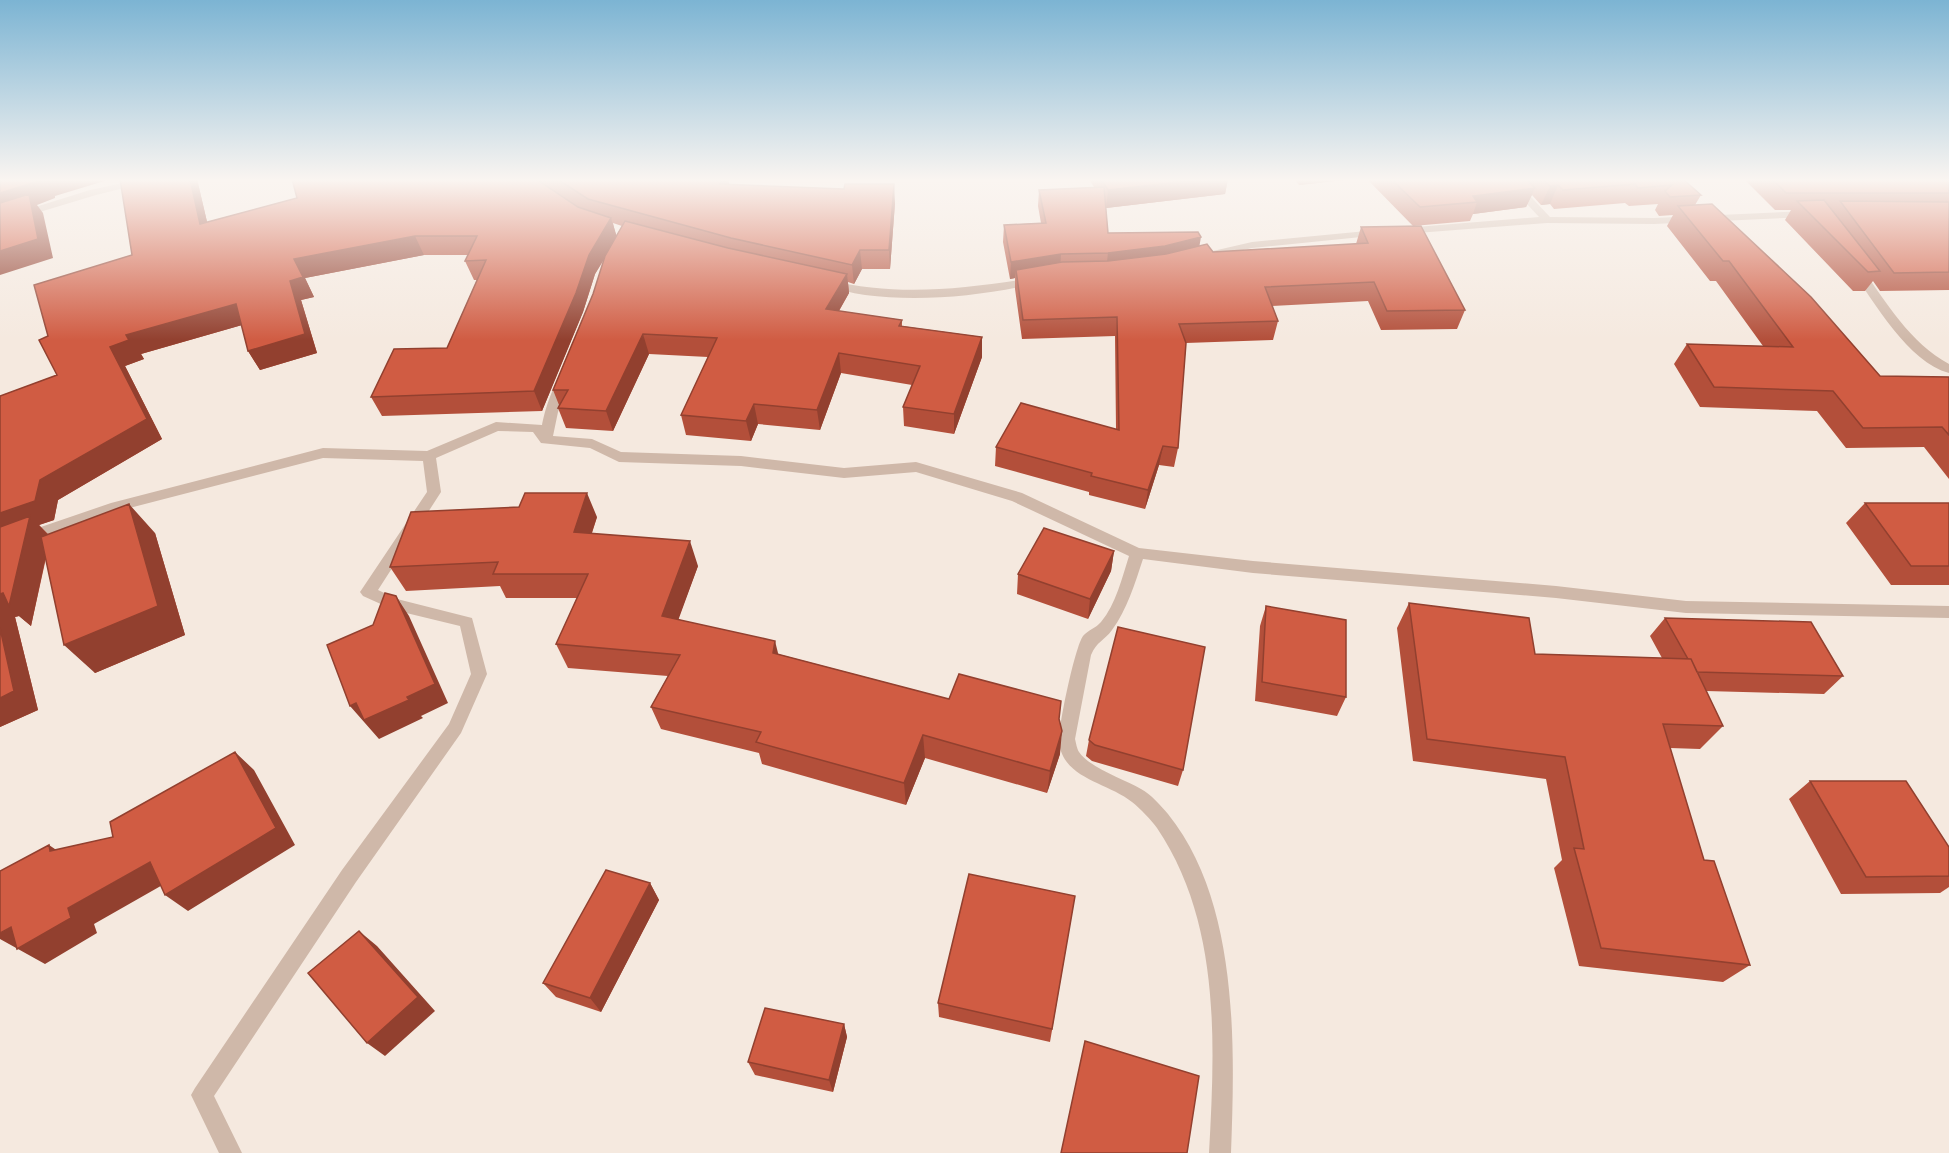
<svg xmlns="http://www.w3.org/2000/svg" width="1949" height="1153" viewBox="0 0 1949 1153" font-family="Karla,sans-serif">
  <rect width="100%" height="100%" fill="#f5e9df"/>
  <g fill="none" stroke-linecap="round" stroke-linejoin="round">
    <!-- street -->
    <path fill="#cfb8a9" fill-rule="evenodd" d="M 142,179 L 160,179 L 96,195 L 0,224 L 0,218 L 90,190 Z
      M 1504,179 L 1514,179 L 1550,217 L 1654,218 L 1808,211 L 1813,214 L 1808,217 L 1654,224 L 1547,223 L 1404,234 L 1399,231 L 1404,228 L 1539,217 Z
      M 1377,230 L 1382,233 L 1381,235 L 1252,248 L 1204,259 L 1198,256 L 1200,254 L 1252,242 Z
      M 1857,266 L 1861,267 C 1886,302 1910,343 1949,364 L 1949,373 C 1908,362 1874,302 1851,269 Z
      M 1033,278 L 1037,279 L 1037,283 C 983,296 920,302 865,295 C 851,293 837,289 824,285 L 822,283 L 828,280 C 898,297 963,289 1033,278 Z
      M 564,376 L 570,380 L 558,412 L 553,436 L 592,439 L 621,452 L 741,456 L 844,468 L 916,462 L 1022,493 L 1139,548 L 1253,561 L 1556,586 L 1686,601 L 1949,606 L 1949,618 L 1686,613 L 1556,598 L 1253,573 L 1143,559 C 1135,583 1127,610 1112,630 C 1104,641 1097,641 1091,655 L 1075,739 C 1076,743 1077,749 1079,752 C 1090,768 1124,779 1141,789 C 1151,794 1161,806 1168,814 C 1239,902 1235,1046 1231,1153 L 1209,1153 C 1215,1044 1221,923 1157,828 C 1151,820 1141,809 1132,802 C 1107,782 1063,779 1059,742 C 1058,728 1075,647 1083,636 C 1088,630 1096,628 1101,622 C 1116,604 1122,578 1129,556 L 1012,501 L 916,472 L 844,478 L 741,466 L 619,462 L 590,448 L 541,443 L 533,432 L 498,431 L 436,458 L 441,492 L 378,590 L 397,599 L 472,618 L 487,674 L 461,733 L 356,882 L 214,1096 L 242,1153 L 219,1153 L 191,1095 L 195,1088 L 342,870 L 449,724 L 471,674 L 460,626 L 394,610 L 363,596 L 360,592 L 427,492 L 423,461 L 323,458 L 114,512 L 0,552 L 0,541 L 111,503 L 323,448 L 427,451 L 496,422 L 542,425 C 544,414 553,380 564,376 Z"/>
  </g>
  <!-- wall -->
  <path fill="#b34f3a" fill-rule="evenodd" d="M 197,179 L 207,222 L 297,198 L 292,179 L 728,179 L 729,184 L 895,203 L 890,269 L 862,269 L 854,284 L 848,282 L 849,293 L 839,311 L 902,320 L 902,326 L 982,337 L 982,357 L 954,434 L 904,426 L 903,407 L 912,385 L 841,373 L 820,430 L 758,424 L 751,441 L 686,435 L 681,415 L 708,357 L 649,354 L 613,431 L 566,428 L 558,408 L 559,405 L 553,390 L 593,294 L 605,258 L 595,274 L 583,312 L 542,411 L 382,416 L 371,397 L 447,348 L 477,280 L 474,280 L 465,261 L 468,255 L 424,255 L 305,278 L 314,297 L 301,300 L 317,353 L 260,370 L 248,351 L 242,325 L 141,354 L 144,359 L 125,366 L 162,439 L 58,500 L 54,520 L 39,525 L 48,534 L 155,533 L 185,635 L 95,673 L 46,558 L 31,626 L 19,616 L 15,617 L 38,710 L 0,727 L 0,396 L 57,375 L 48,336 L 132,255 ZM 613,223 L 622,226 L 616,236 Z
    M 1089,179 L 1228,179 L 1225,194 L 1106,208 L 1108,233 L 1199,246 L 1213,252 L 1356,244 L 1361,227 L 1465,310 L 1457,329 L 1381,330 L 1368,301 L 1272,306 L 1278,321 L 1273,340 L 1186,343 L 1178,448 L 1174,467 L 1159,465 L 1145,509 L 1089,495 L 1089,492 L 995,466 L 996,447 L 1116,429 L 1115,336 L 1022,339 L 1015,289 L 1015,278 L 1010,279 L 1003,242 L 1004,225 L 1041,223 L 1038,206 L 1039,190 L 1094,187 Z
    M 1294,179 L 1354,179 L 1299,185 Z
    M 1367,179 L 1683,179 L 1701,195 L 1695,205 L 1880,376 L 1949,377 L 1949,479 L 1924,447 L 1846,448 L 1817,411 L 1700,407 L 1674,364 L 1687,344 L 1763,346 L 1716,281 L 1710,281 L 1667,226 L 1673,215 L 1659,216 L 1655,210 L 1658,204 L 1629,206 L 1625,203 L 1554,209 L 1550,204 L 1541,205 L 1532,195 L 1526,207 L 1473,214 L 1470,221 L 1413,226 Z
    M 1744,179 L 1949,179 L 1949,290 L 1880,291 L 1873,281 L 1865,291 L 1853,291 L 1785,220 L 1791,210 L 1775,210 Z
    M 1865,503 L 1949,503 L 1949,585 L 1891,585 L 1846,523 Z
    M 597,517 L 592,533 L 698,566 L 678,619 L 778,654 L 949,699 L 1059,719 L 1060,754 L 1047,793 L 925,758 L 906,805 L 762,764 L 759,753 L 661,729 L 651,707 L 668,676 L 568,668 L 556,644 L 577,598 L 506,598 L 500,586 L 406,591 L 390,567 Z
    M 1114,551 L 1111,571 L 1088,619 L 1017,594 L 1018,574 Z
    M 1409,603 L 1535,654 L 1662,658 L 1650,636 L 1665,618 L 1843,676 L 1824,694 L 1706,691 L 1723,726 L 1700,749 L 1670,748 L 1704,860 L 1750,965 L 1723,982 L 1579,966 L 1554,868 L 1562,860 L 1546,779 L 1413,761 L 1397,628 Z
    M 1266,606 L 1346,697 L 1337,716 L 1255,701 L 1260,626 Z
    M 1089,740 L 1183,770 L 1178,786 L 1092,761 L 1086,756 Z
    M 1810,781 L 1949,847 L 1949,887 L 1940,893 L 1841,894 L 1789,799 Z
    M 650,883 L 659,900 L 601,1012 L 556,997 L 543,983 Z
    M 1075,896 L 1050,1042 L 939,1017 L 938,1003 Z
    M 844,1024 L 847,1037 L 833,1092 L 755,1075 L 748,1062 Z"/>
  <!-- shaded-wall -->
  <path fill="#92402f" d="M 42,179 L 111,179 L 55,196 L 55,198 L 37,205 L 43,213 L 53,258 L 0,275 L 0,193 Z
    M 190,179 L 197,179 L 212,243 L 200,224 Z
    M 722,179 L 728,179 L 730,192 L 720,184 Z
    M 1205,179 L 1228,179 L 1225,194 L 1106,208 L 1108,190 Z
    M 1301,179 L 1354,179 L 1299,185 Z
    M 894,184 L 895,203 L 890,269 L 889,250 Z
    M 1558,185 L 1550,204 L 1541,205 L 1550,186 Z
    M 1535,188 L 1526,207 L 1473,214 L 1477,202 L 1473,196 Z
    M 611,218 L 617,237 L 595,274 L 583,312 L 542,411 L 534,391 L 589,255 Z
    M 415,236 L 424,255 L 305,278 L 314,297 L 301,300 L 317,353 L 260,370 L 248,351 L 290,281 L 294,259 Z
    M 1201,237 L 1198,254 L 1106,270 L 1108,253 Z
    M 860,250 L 862,269 L 854,284 L 852,265 Z
    M 1061,254 L 1060,271 L 1016,270 L 1015,278 L 1010,279 L 1011,262 Z
    M 847,274 L 849,293 L 829,328 L 826,309 Z
    M 236,304 L 249,323 L 141,354 L 144,359 L 125,366 L 162,439 L 58,500 L 54,520 L 39,525 L 50,537 L 31,626 L 19,616 L 15,617 L 38,710 L 0,727 L 0,513 L 40,480 L 110,347 L 126,335 Z
    M 643,334 L 649,354 L 613,431 L 606,411 Z
    M 982,337 L 982,357 L 954,434 L 954,414 Z
    M 839,353 L 841,373 L 820,430 L 817,410 Z
    M 754,404 L 758,424 L 751,441 L 746,421 Z
    M 1163,446 L 1159,465 L 1145,509 L 1148,490 Z
    M 587,493 L 597,517 L 584,556 L 574,532 Z
    M 129,504 L 155,533 L 185,635 L 95,673 L 64,645 Z
    M 690,541 L 698,566 L 671,640 L 662,616 Z
    M 1114,551 L 1111,571 L 1088,619 L 1090,599 Z
    M 396,596 L 409,616 L 448,703 L 421,716 L 423,718 L 379,739 L 350,706 L 356,703 L 407,697 Z
    M 775,641 L 781,665 L 773,653 Z
    M 1062,731 L 1060,754 L 1047,793 L 1050,771 Z
    M 923,735 L 925,758 L 906,805 L 904,783 Z
    M 235,752 L 254,770 L 295,845 L 188,911 L 165,895 Z
    M 49,845 L 74,862 L 50,851 Z
    M 150,862 L 173,879 L 94,924 L 97,933 L 45,964 L 0,939 L 0,933 L 11,927 L 68,908 Z
    M 650,883 L 659,900 L 601,1012 L 590,998 Z
    M 359,931 L 377,946 L 435,1011 L 385,1056 L 367,1043 Z
    M 844,1024 L 847,1037 L 833,1092 L 829,1080 Z"/>
  <!-- building -->
  <path fill="#d05c43" stroke="#92402f" stroke-width="1.5" d="M 0,179 L 42,179 L 42,180 L 0,193 Z
    M 120,179 L 190,179 L 200,224 L 297,198 L 292,179 L 536,179 L 578,207 L 611,218 L 589,255 L 576,293 L 534,391 L 371,397 L 394,349 L 447,348 L 486,260 L 465,261 L 477,236 L 415,236 L 294,259 L 303,277 L 290,281 L 305,334 L 248,351 L 236,304 L 126,335 L 129,340 L 110,347 L 147,419 L 40,480 L 35,501 L 0,513 L 0,396 L 57,375 L 39,340 L 48,336 L 34,285 L 132,255 Z
    M 557,179 L 723,179 L 720,184 L 844,189 L 845,184 L 894,184 L 889,250 L 860,250 L 852,265 L 731,238 L 588,199 Z
    M 1101,179 L 1205,179 L 1108,190 Z
    M 1391,179 L 1526,179 L 1535,188 L 1473,196 L 1477,202 L 1420,207 Z
    M 1543,179 L 1683,179 L 1701,195 L 1670,197 L 1665,191 L 1672,185 L 1638,188 L 1635,184 L 1563,190 L 1558,185 L 1550,186 Z
    M 1772,179 L 1949,179 L 1949,193 L 1786,193 Z
    M 1104,187 L 1108,233 L 1198,232 L 1201,237 L 1165,246 L 1108,253 L 1061,254 L 1011,262 L 1004,225 L 1046,223 L 1039,190 Z
    M 29,194 L 38,239 L 0,251 L 0,203 Z
    M 1824,200 L 1880,271 L 1868,272 L 1797,201 Z
    M 1840,201 L 1949,202 L 1949,272 L 1894,273 Z
    M 1712,204 L 1811,297 L 1880,376 L 1949,377 L 1949,435 L 1942,427 L 1863,428 L 1833,391 L 1714,387 L 1687,344 L 1793,347 L 1729,261 L 1723,261 L 1678,206 Z
    M 625,221 L 728,248 L 847,274 L 826,309 L 902,320 L 899,326 L 982,337 L 954,414 L 903,407 L 920,366 L 839,353 L 817,410 L 754,404 L 746,421 L 681,415 L 717,338 L 643,334 L 606,411 L 558,408 L 568,390 L 553,390 L 593,294 L 605,256 Z
    M 1421,226 L 1465,310 L 1387,311 L 1374,282 L 1265,287 L 1278,321 L 1179,324 L 1186,343 L 1178,448 L 1163,446 L 1148,490 L 1091,476 L 1092,473 L 996,447 L 1021,403 L 1119,430 L 1117,317 L 1023,320 L 1016,270 L 1062,262 L 1108,261 L 1166,254 L 1207,244 L 1213,252 L 1368,243 L 1361,227 Z
    M 525,493 L 587,493 L 574,532 L 690,541 L 662,616 L 775,641 L 773,653 L 949,699 L 959,674 L 1061,701 L 1059,719 L 1062,731 L 1050,771 L 923,735 L 904,783 L 756,742 L 761,732 L 651,707 L 680,655 L 556,644 L 588,574 L 493,574 L 498,562 L 390,567 L 411,512 L 519,507 Z
    M 1865,503 L 1949,503 L 1949,566 L 1911,566 Z
    M 129,504 L 158,606 L 64,645 L 41,537 Z
    M 30,516 L 9,606 L 3,593 L 0,594 L 0,527 Z
    M 1044,528 L 1114,551 L 1090,599 L 1018,574 Z
    M 385,593 L 396,596 L 435,684 L 407,697 L 409,700 L 364,720 L 356,703 L 350,706 L 327,645 L 373,625 Z
    M 1409,603 L 1529,618 L 1535,654 L 1691,659 L 1723,726 L 1663,724 L 1704,860 L 1714,861 L 1750,965 L 1601,948 L 1574,848 L 1584,849 L 1565,757 L 1427,739 Z
    M 1266,606 L 1346,620 L 1346,697 L 1262,682 Z
    M 1665,618 L 1811,622 L 1843,676 L 1697,672 L 1691,659 L 1688,659 Z
    M 1118,627 L 1205,647 L 1183,770 L 1095,745 L 1089,740 Z
    M 0,628 L 14,691 L 0,698 Z
    M 235,752 L 276,828 L 165,895 L 150,862 L 68,908 L 71,918 L 17,949 L 11,927 L 0,933 L 0,871 L 49,845 L 50,851 L 113,837 L 110,822 Z
    M 1810,781 L 1906,781 L 1949,847 L 1949,876 L 1866,877 Z
    M 606,870 L 650,883 L 590,998 L 543,983 Z
    M 969,874 L 1075,896 L 1052,1029 L 938,1003 Z
    M 359,931 L 418,997 L 367,1043 L 308,973 Z
    M 765,1008 L 844,1024 L 829,1080 L 748,1062 Z
    M 1085,1041 L 1199,1076 L 1187,1153 L 1061,1153 Z"/>
  <!-- sky -->
  <linearGradient id="sky" x2="0" y2="1"><stop stop-color="#7cb4d3"/><stop offset="0.53" stop-color="#faf5f1"/><stop offset="1" stop-color="#faf5f1" stop-opacity="0"/></linearGradient>
  <rect width="1949" height="340" fill="url(#sky)"/>
</svg>
